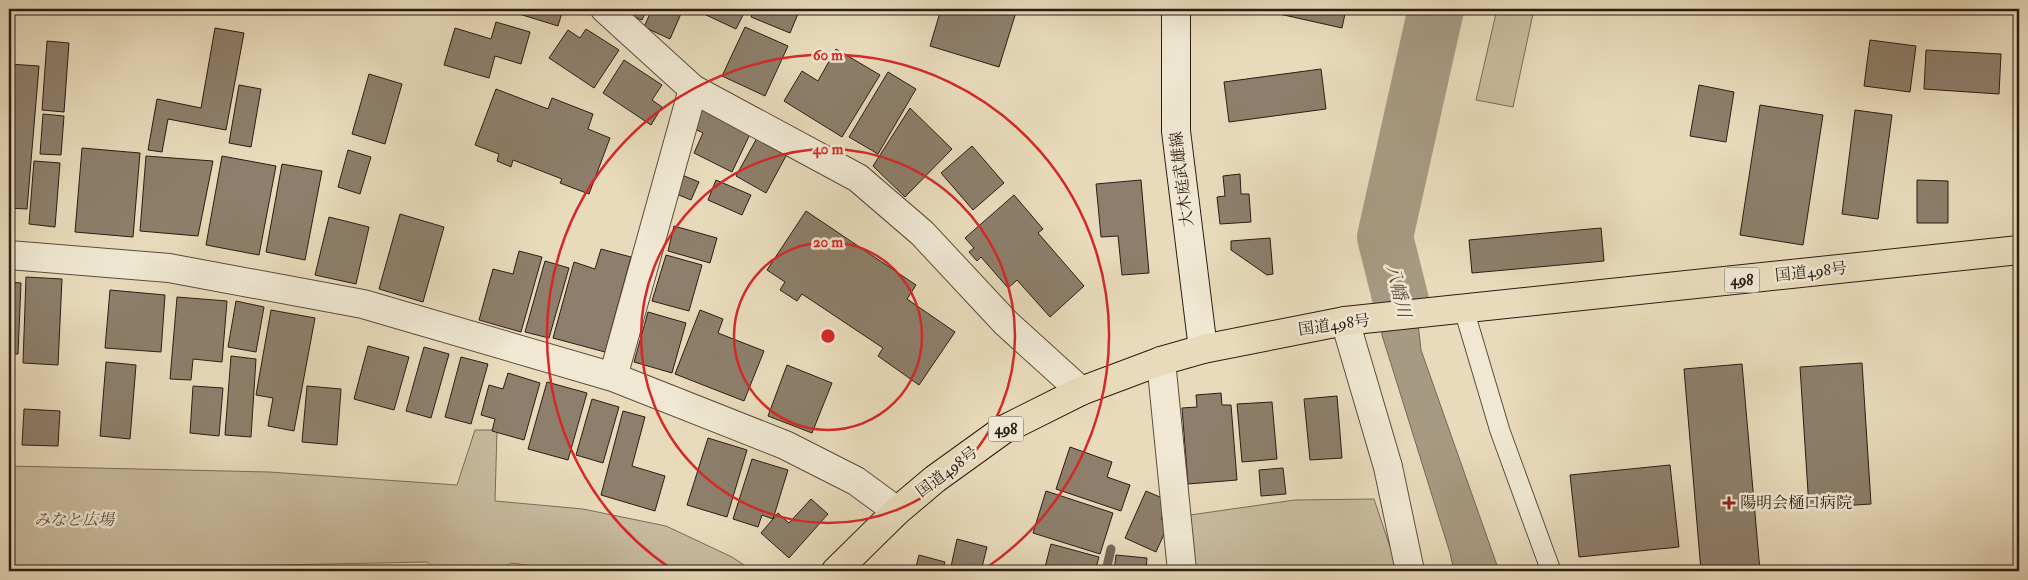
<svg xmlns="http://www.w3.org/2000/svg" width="2028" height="580" viewBox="0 0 2028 580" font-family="'IM FELL Double Pica','Noto Serif JP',serif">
  <rect width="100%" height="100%" fill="#e8dbbb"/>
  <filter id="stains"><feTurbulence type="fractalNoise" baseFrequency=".004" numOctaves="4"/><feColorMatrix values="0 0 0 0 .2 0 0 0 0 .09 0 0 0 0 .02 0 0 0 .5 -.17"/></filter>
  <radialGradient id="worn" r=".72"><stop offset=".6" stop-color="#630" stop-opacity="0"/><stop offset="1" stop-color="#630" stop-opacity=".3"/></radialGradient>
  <!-- green -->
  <path fill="#c8bb9f" stroke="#796c5a" d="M 1497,9 L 1534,9 L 1513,107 L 1476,100 Z
    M 475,430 L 497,430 L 495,501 L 583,509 L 666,526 L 732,557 L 753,571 L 570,571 L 511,563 L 500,571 L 434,571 L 427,562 L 229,566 L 219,571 L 9,571 L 9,466 L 269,472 L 457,485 Z
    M 1374,499 L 1398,571 L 1191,571 L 1183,516 L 1295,500 Z"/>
  <!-- water -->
  <path fill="#a79a82" stroke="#756856" d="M 1378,230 L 1408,234 L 1421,350 L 1499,571 L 1454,571 L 1450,553 L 1382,335 Z"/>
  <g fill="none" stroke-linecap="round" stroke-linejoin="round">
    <!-- stream -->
    <path stroke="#756856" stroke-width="9" d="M 1106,571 L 1111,549"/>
    <!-- river -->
    <path stroke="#a79a82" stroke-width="56" d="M 1402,305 L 1385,237 L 1436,9"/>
  </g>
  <!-- building -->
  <path fill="#8d7f6b" stroke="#2a1c14" d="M 503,9 L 563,9 L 558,26 Z
    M 632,9 L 647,9 L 642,20 L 629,15 Z
    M 652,9 L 683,9 L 670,39 L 644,27 Z
    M 707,9 L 746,9 L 736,29 L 704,14 Z
    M 754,9 L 800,9 L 790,33 L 751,17 Z
    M 941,9 L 1017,9 L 999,67 L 930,46 Z
    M 1257,9 L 1346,9 L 1342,28 Z
    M 496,22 L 530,32 L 521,64 L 495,56 L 489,78 L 444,65 L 455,28 L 491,39 Z
    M 745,27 L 788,46 L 765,96 L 722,76 Z
    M 215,28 L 244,33 L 226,130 L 168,119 L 162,152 L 148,150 L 157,99 L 201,108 Z
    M 586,29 L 619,50 L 594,88 L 549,58 L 568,30 L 580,38 Z
    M 1870,40 L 1916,46 L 1910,92 L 1864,86 Z
    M 47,41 L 69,43 L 64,112 L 42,110 Z
    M 836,49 L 880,75 L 842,137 L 784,101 L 802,71 L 818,81 Z
    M 1926,50 L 2001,54 L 1999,94 L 1924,89 Z
    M 624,60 L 662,85 L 652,100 L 662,107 L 651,125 L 603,93 Z
    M 9,64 L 39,66 L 27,209 L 9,208 Z
    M 1321,69 L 1326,109 L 1229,122 L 1224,82 Z
    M 888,72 L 916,89 L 878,154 L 849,137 Z
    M 369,74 L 402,84 L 385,144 L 352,134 Z
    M 239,85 L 261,89 L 251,147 L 229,143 Z
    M 1699,85 L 1734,92 L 1726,142 L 1690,136 Z
    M 496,89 L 548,109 L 552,98 L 593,114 L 588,129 L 610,138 L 589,194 L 560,183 L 562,179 L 513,160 L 511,167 L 497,161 L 499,154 L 475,145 Z
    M 1760,105 L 1823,115 L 1803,245 L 1740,235 Z
    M 702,108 L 751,132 L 732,172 L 694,153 L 703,133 L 693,128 Z
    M 910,108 L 952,149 L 905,197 L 873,166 Z
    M 1855,110 L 1892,115 L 1878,219 L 1842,214 Z
    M 43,114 L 64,116 L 61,155 L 40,154 Z
    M 757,138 L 787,154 L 766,193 L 736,176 Z
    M 972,146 L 1004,183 L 973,210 L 941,173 Z
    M 82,148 L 140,153 L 133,237 L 75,232 Z
    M 348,150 L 371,157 L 360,194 L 338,187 Z
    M 146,156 L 213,161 L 198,236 L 140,231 Z
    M 222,156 L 276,166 L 259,255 L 206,245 Z
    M 34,161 L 60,163 L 55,227 L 29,224 Z
    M 282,164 L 322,171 L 305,260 L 266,252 Z
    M 1240,174 L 1241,194 L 1249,194 L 1251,222 L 1220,224 L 1217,197 L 1225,196 L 1223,176 Z
    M 682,175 L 699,182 L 691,200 L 674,193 Z
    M 716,180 L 751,195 L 742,215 L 708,200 Z
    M 1141,180 L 1149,273 L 1122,275 L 1118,236 L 1101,237 L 1096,184 Z
    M 1917,180 L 1948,181 L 1948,223 L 1917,223 Z
    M 1014,195 L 1043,229 L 1038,233 L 1084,286 L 1050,317 L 1017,280 L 1008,288 L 981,257 L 977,261 L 969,252 L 974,248 L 965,238 Z
    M 806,211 L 916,285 L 907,299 L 955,332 L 919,385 L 878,356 L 883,348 L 802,294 L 797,301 L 780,290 L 785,282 L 767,270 Z
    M 400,214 L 444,227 L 423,302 L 379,289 Z
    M 329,217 L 369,227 L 356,284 L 315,275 Z
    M 674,226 L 717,238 L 710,263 L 668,251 Z
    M 1601,228 L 1604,261 L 1472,273 L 1469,240 Z
    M 1270,238 L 1273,274 L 1267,275 L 1231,250 L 1231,241 Z
    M 601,249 L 631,257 L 605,352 L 553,338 L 574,262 L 595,269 Z
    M 519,251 L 542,257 L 521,332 L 479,320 L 493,269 L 513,274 Z
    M 666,255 L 702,265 L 689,311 L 652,301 Z
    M 545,261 L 569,268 L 549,338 L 525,332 Z
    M 26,277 L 62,279 L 58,365 L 23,363 Z
    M 9,282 L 21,283 L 18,354 L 9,354 Z
    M 110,290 L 165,295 L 161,352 L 105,348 Z
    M 177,297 L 227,301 L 222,362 L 193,359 L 191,380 L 170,379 Z
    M 236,301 L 264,307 L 256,352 L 228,347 Z
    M 271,310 L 315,318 L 294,431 L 268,426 L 273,398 L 256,395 Z
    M 700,310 L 723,319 L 718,333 L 764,351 L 744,401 L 675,374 Z
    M 648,312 L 686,323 L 672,373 L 634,362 Z
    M 368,346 L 409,357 L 394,410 L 354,399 Z
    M 424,347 L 449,354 L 431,418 L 406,411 Z
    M 231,356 L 256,359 L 251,437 L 225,435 Z
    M 461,357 L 488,364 L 471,424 L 445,417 Z
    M 106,362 L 136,365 L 130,439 L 100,436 Z
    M 1862,363 L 1871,504 L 1809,508 L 1800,367 Z
    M 1742,364 L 1760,571 L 1701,571 L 1684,369 Z
    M 787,365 L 832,383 L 812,433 L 768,416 Z
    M 508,373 L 540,383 L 524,440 L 492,431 L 495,419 L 481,415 L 489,385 L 503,389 Z
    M 547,382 L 587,393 L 568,460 L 528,449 Z
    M 193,386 L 223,388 L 219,436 L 190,433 Z
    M 307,386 L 341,389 L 337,445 L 302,442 Z
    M 1221,393 L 1222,405 L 1231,405 L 1237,480 L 1188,484 L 1182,408 L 1197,407 L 1196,395 Z
    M 1337,396 L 1342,458 L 1310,460 L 1304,399 Z
    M 592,399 L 619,407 L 603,463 L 576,455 Z
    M 1272,402 L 1277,459 L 1242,462 L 1237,404 Z
    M 24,409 L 60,411 L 58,446 L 22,445 Z
    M 623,411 L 645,417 L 632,466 L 665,476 L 655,511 L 601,495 Z
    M 708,438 L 747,450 L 727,517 L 687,505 Z
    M 1070,447 L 1112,462 L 1107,477 L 1130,485 L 1121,511 L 1056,489 Z
    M 752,459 L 788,470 L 773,519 L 762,515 L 758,527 L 733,519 Z
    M 1670,465 L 1679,547 L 1579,557 L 1570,475 Z
    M 1283,468 L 1286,494 L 1261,496 L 1259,470 Z
    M 1046,491 L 1113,513 L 1100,554 L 1033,533 Z
    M 1146,491 L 1169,501 L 1161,519 L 1169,523 L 1156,552 L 1125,538 Z
    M 811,499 L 828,514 L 789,558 L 761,533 L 778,513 L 789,523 Z
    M 957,539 L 987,547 L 981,571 L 950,571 Z
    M 1051,544 L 1099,557 L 1095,571 L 1044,571 Z
    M 919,555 L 945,562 L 942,571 L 915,571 Z
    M 1116,555 L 1147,558 L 1146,571 L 1114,571 Z"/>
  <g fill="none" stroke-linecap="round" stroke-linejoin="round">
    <!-- service casing -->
    <g stroke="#5a4c3e" stroke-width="21">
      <path id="service" d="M 1464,310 L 1500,431 L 1551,571"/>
    </g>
    <!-- minor casing -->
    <g stroke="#5a4c3e" stroke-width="30">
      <path id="minor" d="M 605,9 L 693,89 L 858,178 L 922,233 L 1006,323 L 1081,391
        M 9,255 L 169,268 L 363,304 L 613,377 L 785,445 L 856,481 L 897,511
        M 1345,321 L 1388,467 L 1410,571
        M 1161,361 L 1182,571
        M 613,377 L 693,89"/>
    </g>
    <!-- secondary casing -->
    <g stroke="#2a1c14" stroke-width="30">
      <path id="secondary" d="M 1176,9 L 1176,131 L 1203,349"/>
    </g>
    <!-- trunk casing -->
    <g stroke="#2a1c14" stroke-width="30">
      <path id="trunk" d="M 836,571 L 897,511 L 935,479 L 1003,430 L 1081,391 L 1161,361 L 1203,349 L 1345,321 L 2019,250"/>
    </g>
    <!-- service -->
    <use href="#service" stroke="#f0e8d3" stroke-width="19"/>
    <!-- minor -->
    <use href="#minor" stroke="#f0e8d3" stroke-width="28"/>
    <!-- secondary -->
    <use href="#secondary" stroke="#f0e8d3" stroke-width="28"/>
    <!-- trunk -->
    <use href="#trunk" stroke="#e8dbbb" stroke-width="28"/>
  </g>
  <!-- distance rings -->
  <g fill="none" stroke="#d62828" stroke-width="2.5">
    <circle cx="828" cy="336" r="94"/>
    <circle cx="828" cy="336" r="187"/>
    <path d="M673 570A281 281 0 1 1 983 570"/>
  </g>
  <!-- markers -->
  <path fill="#8f2418" stroke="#f0e8d3" stroke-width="2" d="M1726.5 495.5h5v5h5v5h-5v5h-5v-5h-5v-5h5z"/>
  <g text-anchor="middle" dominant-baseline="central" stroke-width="5" stroke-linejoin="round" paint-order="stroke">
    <!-- shield labels -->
    <g fill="#f0e8d3" stroke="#65594d" stroke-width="1">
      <rect x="1724.5" y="267.5" width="35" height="25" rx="4"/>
      <rect x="988.5" y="416.5" width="35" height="25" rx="4"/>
    </g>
    <g font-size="15" font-weight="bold" fill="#2a1c14">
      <text x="1742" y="280">498</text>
      <text x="1006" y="429">498</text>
    </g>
    <!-- street labels -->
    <g font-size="16" fill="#2a1c14" stroke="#f0e8d3">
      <text transform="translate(1182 179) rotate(-97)">大木庭武雄線</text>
      <text transform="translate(1811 272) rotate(-6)">国道498号</text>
      <text transform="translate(1334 325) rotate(-8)">国道498号</text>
      <text transform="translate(947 472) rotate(-37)">国道498号</text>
    </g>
    <!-- poi labels -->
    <g font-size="16" fill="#2a1c14" stroke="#f0e8d3" text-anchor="start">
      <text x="1740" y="503">陽明会樋口病院</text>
    </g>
    <!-- park labels -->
    <g font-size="16" font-style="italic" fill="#594c3e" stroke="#f0e8d3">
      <text x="74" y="520">みなと広場</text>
    </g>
    <!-- water labels -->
    <g font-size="18" font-style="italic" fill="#5c4e40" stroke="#f0e8d3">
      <text transform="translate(1398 291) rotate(76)">八幡川</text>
    </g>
  </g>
  <circle cx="828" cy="336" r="8" fill="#d62828" stroke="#f0e8d3" stroke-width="2.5"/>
  <g font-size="15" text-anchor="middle" font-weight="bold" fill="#d62828" stroke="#f0e8d3" stroke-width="5" stroke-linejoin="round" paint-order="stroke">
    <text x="828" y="60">60 m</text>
    <text x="828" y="154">40 m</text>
    <text x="828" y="247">20 m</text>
  </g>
  <!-- margin -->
  <rect width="2028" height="580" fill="none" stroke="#e8dbbb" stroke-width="30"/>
  <rect x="10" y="10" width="2008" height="560" fill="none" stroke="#2a1c14" stroke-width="2.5"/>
  <rect x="15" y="15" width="1998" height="550" fill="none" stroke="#2a1c14"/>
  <rect width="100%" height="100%" filter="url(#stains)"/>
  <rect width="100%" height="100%" fill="url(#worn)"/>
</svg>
